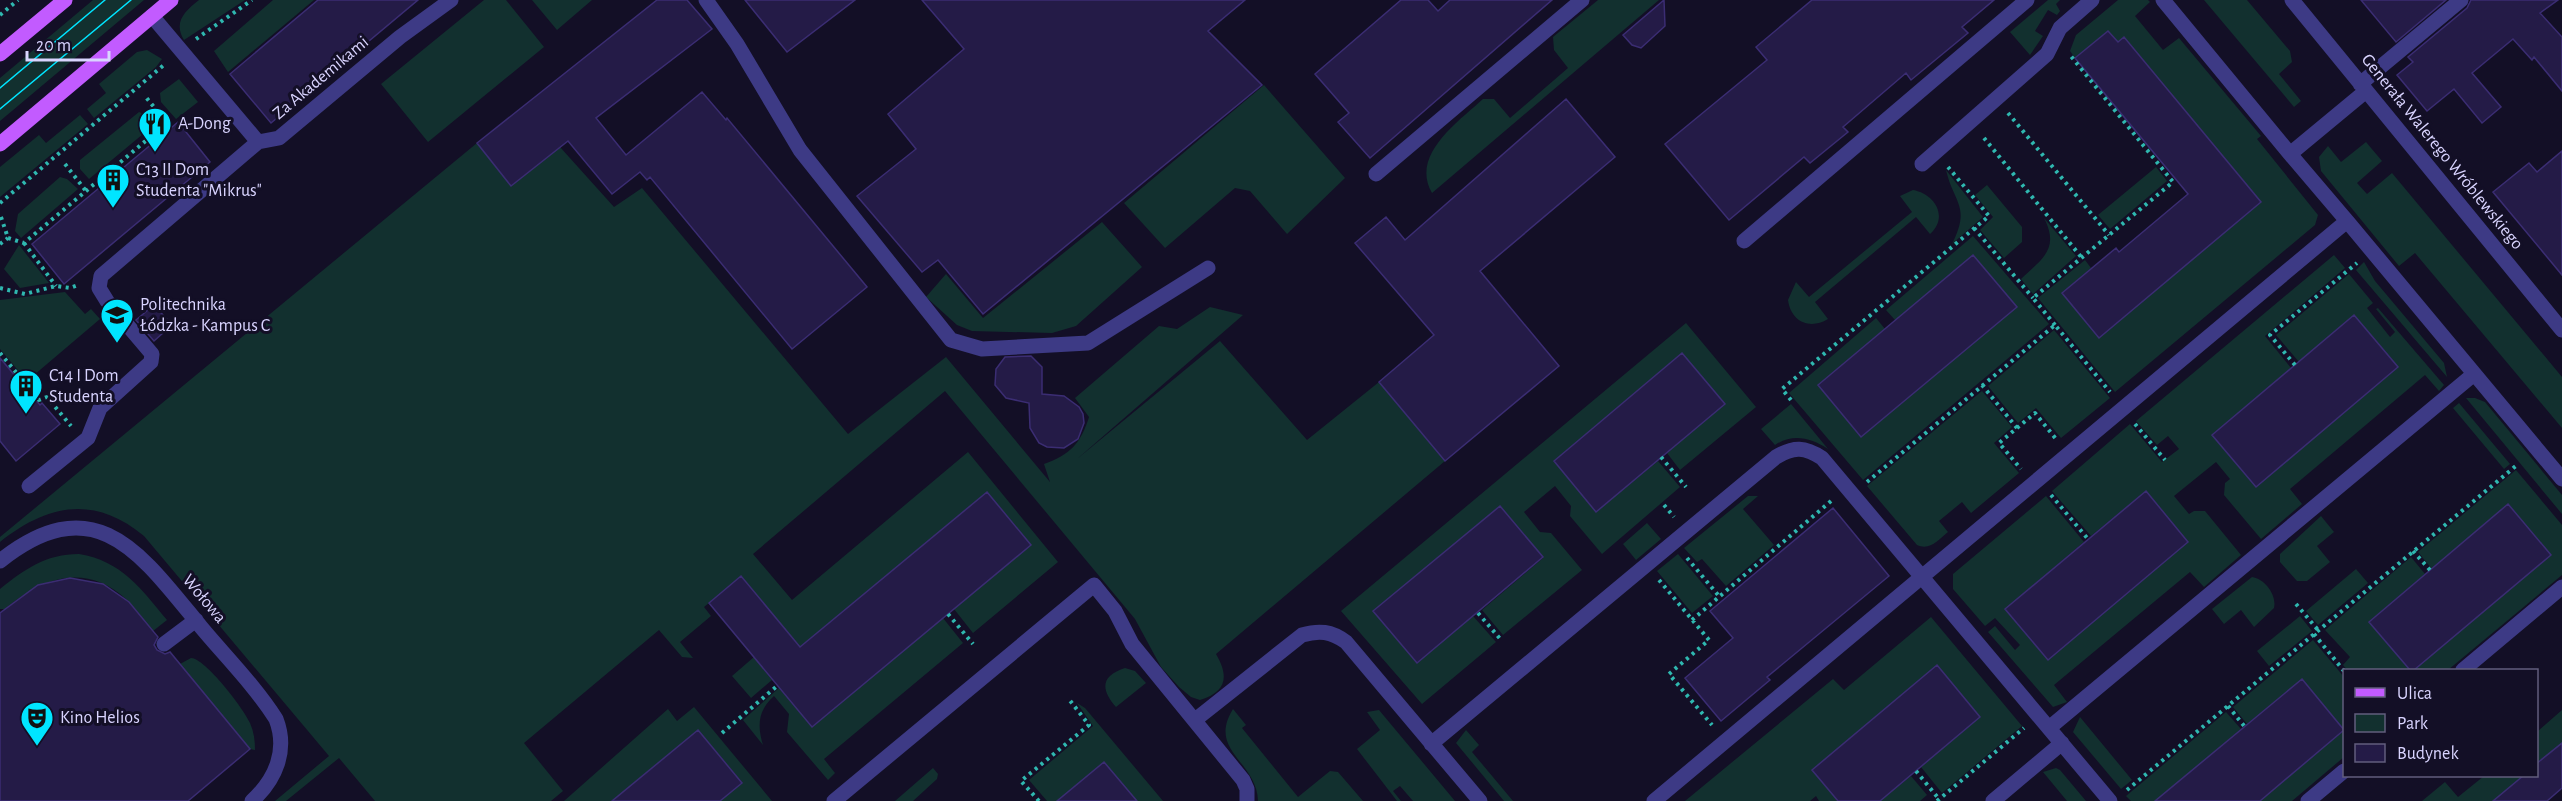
<svg xmlns="http://www.w3.org/2000/svg" width="2562" height="801" viewBox="0 0 2562 801" font-family="'Alegreya Sans',sans-serif">
  <rect width="100%" height="100%" fill="#130f26"/>
  <!-- green -->
  <path fill="#12302f" d="M 93,0 L 144,0 L 0,121 L 0,78 Z
    M 199,0 L 245,0 L 184,40 C 173,22 185,11 199,0 Z
    M 273,0 L 314,0 L 228,72 L 214,51 Z
    M 484,0 L 506,0 L 544,47 L 428,142 L 381,84 Z
    M 532,0 L 592,0 L 557,30 Z
    M 1598,0 L 1659,0 L 1432,193 C 1410,155 1458,122 1483,99 L 1494,99 L 1510,118 L 1568,68 L 1554,50 L 1553,37 Z
    M 2048,0 L 2060,0 L 2056,4 L 2060,11 L 2057,15 L 2048,10 L 2035,31 L 2043,36 L 2030,55 L 2010,32 Z
    M 2118,0 L 2148,0 L 2150,2 L 2135,16 L 2163,50 L 2179,38 L 2261,136 L 2257,139 L 2318,215 L 2315,225 L 2115,392 L 2038,298 L 2085,260 L 2091,268 L 2062,293 L 2099,337 L 2261,202 L 2124,37 L 2118,42 L 2108,31 L 2075,58 L 2070,51 L 2076,35 Z
    M 2204,0 L 2247,0 L 2290,51 L 2292,62 L 2279,74 L 2301,101 L 2294,107 Z
    M 147,50 L 162,59 L 156,67 L 94,118 L 87,109 L 106,93 L 99,84 L 137,52 Z
    M 179,79 L 198,102 L 176,119 L 161,102 L 160,93 Z
    M 1264,85 L 1345,178 L 1287,234 L 1250,191 L 1235,188 L 1165,248 L 1124,203 Z
    M 139,112 L 146,115 L 155,124 L 89,179 L 80,169 L 80,160 Z
    M 80,115 L 88,124 L 0,197 L 0,167 L 39,135 L 46,143 Z
    M 2366,142 L 2382,161 L 2357,183 L 2367,194 L 2392,173 L 2562,377 L 2562,428 L 2415,253 L 2399,266 L 2321,171 L 2319,157 L 2328,146 L 2341,162 Z
    M 477,143 L 511,186 L 560,147 L 614,207 L 642,188 L 848,434 L 946,357 L 1050,482 L 1044,464 C 1070,455 1081,443 1089,417 L 1075,398 L 1159,326 L 1177,329 L 1210,307 L 1243,315 L 1077,459 L 1220,341 L 1307,440 L 1379,382 L 1445,461 L 1216,654 C 1229,676 1227,692 1200,700 L 1191,697 L 1179,687 L 1161,667 L 1135,619 L 945,391 L 753,554 L 792,600 L 968,452 L 1058,562 L 973,633 L 954,609 L 1031,545 L 987,492 L 800,647 L 741,576 L 704,607 L 711,616 L 680,642 L 693,658 L 682,657 L 659,630 L 524,743 L 563,791 L 551,801 L 375,801 L 339,758 L 286,801 L 275,801 L 329,756 L 144,536 C 94,495 48,504 0,542 L 0,537 Z
    M 2156,167 L 2167,181 L 2110,229 L 2098,215 Z
    M 1946,170 L 1983,217 L 1952,244 C 1971,206 1954,204 1946,170 Z
    M 60,177 L 67,179 L 78,189 L 21,238 L 15,231 L 18,214 Z
    M 1987,185 L 2022,227 L 2022,242 L 2004,258 L 1980,230 L 1993,217 L 1975,195 Z
    M 1913,190 C 1935,194 1949,217 1930,234 L 1916,217 L 1815,302 L 1828,319 C 1810,330 1791,322 1788,300 L 1796,282 L 1809,297 L 1912,212 L 1900,196 Z
    M 2044,218 L 2076,256 L 2033,294 L 2021,279 C 2042,259 2060,249 2044,218 Z
    M 1102,222 L 1142,267 L 1076,326 L 1052,333 L 972,331 L 957,325 L 926,297 L 946,274 L 983,318 Z
    M 1973,236 L 2049,324 L 1863,480 L 1789,393 L 1876,318 L 1885,329 L 1818,385 L 1861,436 L 1895,320 L 1886,310 Z
    M 19,245 L 49,283 L 20,288 L 4,269 Z
    M 2334,255 L 2345,268 L 2265,336 L 2291,368 L 2212,435 L 2256,487 L 2398,367 L 2354,315 L 2299,362 L 2276,335 L 2349,274 L 2373,303 L 2367,308 L 2390,337 L 2395,332 L 2376,309 L 2378,308 L 2444,385 L 2439,391 L 2425,375 L 2290,489 L 2302,504 L 2261,539 L 2224,495 L 2225,483 L 2230,479 L 2216,462 L 2174,496 L 2189,514 L 2194,511 L 2205,511 L 2241,555 L 2204,587 L 2190,572 L 2054,685 L 2067,702 L 2053,707 L 1988,632 L 1995,626 L 2015,650 L 2020,645 L 1995,618 L 1985,626 L 1953,589 L 1953,574 L 2046,496 L 2084,542 L 2005,609 L 2048,660 L 2188,541 L 2146,491 L 2091,536 L 2052,491 L 2130,424 L 2162,462 L 2179,449 L 2168,436 L 2157,445 L 2136,421 Z
    M 2364,262 L 2375,281 L 2444,363 L 2447,377 L 2356,270 Z
    M 65,292 L 85,314 L 91,309 L 100,319 L 27,381 L 0,349 L 0,300 Z
    M 1686,323 L 1756,407 L 1680,470 L 1667,453 L 1724,404 L 1682,353 L 1554,461 L 1596,512 L 1658,461 L 1680,487 L 1602,554 L 1570,516 L 1571,506 L 1555,486 L 1524,512 L 1540,532 L 1551,533 L 1582,570 L 1503,635 L 1482,610 L 1543,558 L 1500,506 L 1374,611 L 1417,663 L 1473,616 L 1496,642 L 1422,704 L 1341,611 Z
    M 2054,330 L 2110,398 L 2061,438 L 2036,408 L 2018,423 L 1988,386 Z
    M 1982,391 L 2012,427 L 1994,443 L 2019,473 L 1971,513 L 1962,502 L 1939,521 L 1948,532 C 1938,540 1930,551 1917,545 L 1867,486 Z
    M 2466,398 L 2475,398 L 2485,402 L 2562,495 L 2562,514 Z
    M 2459,403 L 2510,464 L 2504,469 L 2453,408 Z
    M 1791,404 L 1828,449 C 1811,438 1793,433 1775,445 L 1761,429 Z
    M 2516,470 L 2562,525 L 2562,575 L 2448,670 L 2414,670 L 2550,555 L 2508,504 L 2432,569 L 2418,552 Z
    M 1748,496 L 1758,496 L 1743,509 L 1774,545 L 1726,586 L 1702,559 L 1697,562 L 1684,548 Z
    M 2321,516 L 2334,532 L 2317,546 L 2330,562 L 2307,581 L 2297,581 L 2280,562 L 2280,554 Z
    M 1647,523 L 1661,539 L 1636,560 L 1623,544 Z
    M 79,554 C 122,561 141,589 167,620 L 153,631 C 145,621 136,609 126,599 C 85,562 42,578 5,609 L 0,609 L 0,589 C 25,569 46,554 79,554 Z
    M 1678,554 L 1713,596 L 1692,613 L 1657,571 Z
    M 2411,557 L 2425,574 L 2369,622 L 2410,670 L 2347,670 L 2343,665 L 2350,657 L 2325,630 Z
    M 2356,569 L 2368,583 L 2318,625 L 2306,611 Z
    M 2252,577 C 2265,579 2277,595 2274,608 L 2254,627 L 2241,610 L 2224,624 L 2212,609 Z
    M 2300,616 L 2312,631 L 2269,666 L 2257,651 Z
    M 1931,617 L 2022,726 L 1942,793 L 1921,767 L 1980,717 L 1937,666 L 1812,770 L 1838,801 L 1819,801 L 1816,796 L 1810,801 L 1685,801 L 1833,679 L 1844,690 Z
    M 943,618 L 963,643 L 824,759 L 835,773 L 828,780 L 787,732 L 789,714 L 774,696 C 758,710 757,726 763,745 L 743,720 L 779,688 L 812,727 Z
    M 2313,640 L 2344,677 L 2344,757 L 2292,801 L 2260,801 L 2344,730 L 2302,679 L 2247,724 L 2233,707 Z
    M 754,657 L 772,680 L 751,698 L 732,676 Z
    M 191,658 C 205,658 244,709 250,723 C 254,732 255,741 255,750 L 250,749 L 180,664 Z
    M 1125,668 L 1135,671 L 1146,683 L 1116,707 C 1101,690 1100,676 1125,668 Z
    M 1077,703 L 1085,708 L 1163,801 L 1137,801 L 1104,762 L 1057,801 L 1047,801 L 1029,780 L 1093,726 Z
    M 694,707 L 772,801 L 720,801 L 742,782 L 698,730 L 612,801 L 564,801 L 668,709 L 677,721 Z
    M 1233,709 L 1246,725 L 1242,728 L 1298,797 L 1330,771 L 1338,772 L 1363,801 L 1258,801 C 1257,761 1207,751 1233,709 Z
    M 1379,710 L 1455,801 L 1413,801 L 1400,786 L 1393,791 L 1401,801 L 1397,801 L 1357,749 L 1380,730 L 1367,712 Z
    M 2562,710 L 2562,743 L 2537,765 L 2537,732 Z
    M 2226,712 L 2241,729 L 2162,796 L 2165,801 L 2131,801 L 2126,796 Z
    M 2080,717 L 2132,780 L 2121,789 L 2073,732 Z
    M 1466,730 L 1479,745 L 1472,752 L 1513,801 L 1504,801 L 1456,743 Z
    M 933,768 L 938,774 L 937,779 L 913,801 L 895,801 Z
    M 2056,768 L 2060,770 L 2086,801 L 2067,801 L 2043,772 Z
    M 1911,776 L 1927,795 L 1920,801 L 1880,801 Z
    M 2484,776 L 2524,776 L 2493,801 L 2422,801 L 2445,782 L 2458,797 Z"/>
  <!-- building -->
  <path fill="#241b47" stroke="#3b2d73" stroke-width="1.5" d="M 318,0 L 418,0 L 271,123 L 230,74 Z
    M 657,0 L 687,0 L 712,29 L 596,118 L 626,155 L 702,92 L 726,120 L 727,118 L 867,287 L 792,349 L 650,177 L 647,180 L 640,172 L 612,194 L 568,141 L 511,186 L 477,143 Z
    M 745,0 L 855,0 L 787,52 Z
    M 922,0 L 1245,0 L 1208,31 L 1262,85 L 983,314 L 938,260 L 922,272 L 857,196 L 916,149 L 888,114 L 964,49 Z
    M 1401,0 L 1428,0 L 1438,11 L 1450,0 L 1552,0 L 1370,158 L 1338,122 L 1349,113 L 1315,74 Z
    M 1664,0 L 1665,26 L 1641,48 L 1632,45 L 1623,35 Z
    M 1812,0 L 1994,0 L 1962,27 L 1968,33 L 1911,80 L 1906,73 L 1843,127 L 1848,132 L 1810,163 L 1804,157 L 1729,220 L 1665,144 L 1767,60 L 1756,47 Z
    M 2361,0 L 2446,0 L 2396,42 Z
    M 2471,0 L 2558,0 L 2540,13 L 2562,37 L 2562,91 L 2534,57 L 2532,60 L 2513,39 L 2472,73 L 2501,107 L 2482,123 L 2454,89 L 2427,111 L 2397,75 L 2413,62 L 2408,57 L 2467,8 Z
    M 2108,31 L 2118,42 L 2124,37 L 2261,202 L 2099,338 L 2062,293 L 2116,248 L 2119,252 L 2188,194 L 2075,58 Z
    M 1566,99 L 1615,157 L 1480,271 L 1559,366 L 1445,461 L 1379,382 L 1434,335 L 1355,243 L 1386,217 L 1405,240 Z
    M 178,122 L 210,162 L 64,284 L 32,244 Z
    M 2562,151 L 2562,275 L 2493,192 L 2529,163 L 2537,172 Z
    M 1973,255 L 2017,307 L 1861,437 L 1818,385 Z
    M 154,305 L 172,325 L 154,341 L 136,320 Z
    M 2354,315 L 2398,367 L 2256,487 L 2212,435 Z
    M 1682,353 L 1725,404 L 1596,512 L 1554,461 Z
    M 1031,356 L 1042,367 L 1042,394 L 1064,396 L 1079,407 L 1083,414 L 1084,423 L 1078,439 L 1064,448 L 1047,447 L 1039,443 L 1030,428 L 1029,403 L 1006,398 L 995,385 L 996,369 L 1005,357 Z
    M 0,358 L 40,405 L 42,403 L 60,424 L 16,461 L 0,441 Z
    M 2146,491 L 2188,542 L 2048,660 L 2005,609 Z
    M 987,492 L 1031,545 L 812,727 L 709,603 L 741,576 L 800,647 Z
    M 2508,504 L 2551,555 L 2414,670 L 2410,670 L 2369,622 Z
    M 1500,506 L 1543,557 L 1417,663 L 1373,611 Z
    M 1833,508 L 1889,576 L 1767,677 L 1770,680 L 1721,721 L 1685,678 L 1733,638 L 1710,611 Z
    M 70,578 L 103,584 L 129,602 L 158,637 L 154,645 L 157,650 L 165,654 L 170,652 L 250,749 L 188,801 L 0,801 L 0,613 L 38,585 Z
    M 1937,665 L 1980,717 L 1880,801 L 1838,801 L 1812,770 Z
    M 2302,679 L 2344,730 L 2260,801 L 2155,801 Z
    M 698,730 L 742,783 L 720,801 L 612,801 Z
    M 2562,743 L 2562,788 L 2547,801 L 2493,801 L 2523,776 L 2536,776 L 2536,764 Z
    M 1104,762 L 1137,801 L 1057,801 Z"/>
  <g fill="none" stroke-linecap="round" stroke-linejoin="round">
    <!-- path -->
    <path stroke="#2fb8b0" stroke-width="4" stroke-dasharray="3 4.5" stroke-linecap="butt" d="M 0,15 L 18,0
      M 196,39 L 252,0
      M 2008,113 L 2109,235
      M 1984,138 L 2082,258
      M 65,164 L 86,191
      M 0,203 L 165,64
      M 1,217 L 8,238
      M 1974,228 L 2033,298
      M 8,238 L 24,243 L 167,123 L 145,96
      M 24,243 L 56,286
      M 0,244 L 8,238
      M 0,288 L 25,294 L 56,286 L 70,288 L 78,285
      M 2055,325 L 2033,298 L 2173,182 L 2070,55
      M 0,353 L 39,400 L 47,397 L 71,426
      M 2295,365 L 2270,335 L 2357,263
      M 1982,385 L 2017,428 L 1999,443 L 2021,469
      M 1791,400 L 1782,389 L 1989,216 L 1948,167
      M 2135,424 L 2165,460
      M 2017,428 L 2035,413 L 2056,439
      M 1661,457 L 1686,487
      M 1867,482 L 2055,325 L 2110,392
      M 2051,495 L 2088,539
      M 1664,505 L 1674,517
      M 2413,551 L 2430,570
      M 1687,558 L 1719,596
      M 1659,580 L 1709,640 L 1669,674 L 1712,725
      M 2296,604 L 2318,630
      M 1478,613 L 1502,641
      M 948,614 L 973,644
      M 1692,620 L 1831,501
      M 2314,634 L 2344,671
      M 2228,706 L 2245,727
      M 722,733 L 777,686
      M 1916,771 L 1939,799
      M 2127,790 L 2517,465
      M 1039,801 L 1021,781 L 1089,725 L 1068,698
      M 1937,801 L 2024,728"/>
    <!-- minor -->
    <path stroke="#3d3a85" stroke-width="15" d="M 706,0 L 737,44 L 800,150 L 951,340 L 982,349 L 1088,343 L 1208,268
      M 2163,0 L 2290,154 L 2366,91
      M 2292,0 L 2562,330
      M 152,16 L 258,142
      M 2360,84 L 2461,0
      M 1922,164 L 2047,54 L 2060,28 L 2092,0
      M 1376,174 L 1582,0
      M 2347,221 L 2562,479
      M 1744,241 L 2027,0
      M 29,486 L 88,438 L 100,408 L 151,362 L 152,354 L 107,301 L 99,288 L 101,276 L 258,142 L 279,138 L 400,37 L 451,0
      M 0,561 C 96,485 141,554 201,627 C 226,657 255,686 276,719 C 288,750 276,779 252,801
      M 164,644 L 196,620
      M 2463,670 L 2562,587
      M 1195,720 L 1302,635 C 1319,630 1331,631 1346,642 L 1480,801
      M 2049,728 L 2474,374
      M 1431,744 L 1776,457 C 1794,446 1805,447 1822,458 L 2110,801
      M 834,801 L 1094,585 L 1115,611 L 1132,644 L 1243,780 L 1247,789 L 1247,801
      M 1654,801 L 2347,221 L 2290,154
      M 1993,801 L 2062,743
      M 2308,801 L 2344,771"/>
    <!-- major -->
    <path stroke="#c25bff" stroke-width="15" d="M 0,54 L 65,0
      M 0,144 L 171,0"/>
    <!-- tram -->
    <path stroke="#00e5ff" stroke-width="1.5" d="M 0,88 L 105,0
      M 0,109 L 131,0"/>
  </g>
  <!-- icons -->
  <defs>
    <g id="restaurant-pin" transform="scale(1.725)"><path d="M0 17L-7.5 6A9.5 9.5 0 1 1 7.5 6Z" fill="#00e5ff" stroke="#130f26"/><path d="M-5-6h1v4h1v-4h1v4h1v-4h1v5L-1.5 .5V6h-2V.5L-5-1ZM5-6V6H3V1.5H1.5Q1.5-4 5-6Z" fill="#111"/></g>
    <g id="building-pin" transform="scale(1.725)"><path d="M0 17L-7.5 6A9.5 9.5 0 1 1 7.5 6Z" fill="#00e5ff" stroke="#130f26"/><path d="M-4-6H4V6H1V3H-1V6H-4ZM-2.5-4.3h1.7v1.8h-1.7ZM.8-4.3h1.7v1.8H.8ZM-2.5-1h1.7V.8h-1.7ZM.8-1h1.7V.8H.8Z" fill="#111"/></g>
    <g id="university-pin" transform="scale(1.725)"><path d="M0 17L-7.5 6A9.5 9.5 0 1 1 7.5 6Z" fill="#00e5ff" stroke="#130f26"/><path d="M0-5L7-2L0 1L-7-2ZM-4 1L0 2.5L4 1V4Q0 6-4 4Z" fill="#111"/></g>
    <g id="theatre-pin" transform="scale(1.725)"><path d="M0 17L-7.5 6A9.5 9.5 0 1 1 7.5 6Z" fill="#00e5ff" stroke="#130f26"/><path d="M-5-5.5Q0-4 5-5.5V0Q5 5 0 6Q-5 5-5 0ZM-3.3-2.5H-1v1.5H-3.3ZM1-2.5H3.3v1.5H1ZM-2.8 1Q0 5.5 2.8 1Z" fill="#111"/></g>
  </defs>
  <g fill-rule="evenodd">
    <use href="#restaurant-pin" x="155" y="124"/>
    <use href="#building-pin" x="113" y="180"/>
    <use href="#university-pin" x="117" y="315"/>
    <use href="#building-pin" x="26" y="386"/>
    <use href="#theatre-pin" x="37" y="718"/>
  </g>
  <g text-anchor="middle" dominant-baseline="central" stroke-width="6" stroke-linejoin="round" paint-order="stroke">
    <!-- street labels -->
    <g font-size="18" fill="#d9d4ff" stroke="#130f26">
      <text transform="translate(321 78) rotate(-40)">Za Akademikami</text>
      <text transform="translate(2442 152) rotate(51)">Generała Walerego Wróblewskiego</text>
      <text transform="translate(204 599) rotate(50)">Wołowa</text>
    </g>
    <!-- poi labels -->
    <g font-size="18" fill="#d9d4ff" stroke="#130f26" text-anchor="start">
      <text x="178" y="124">A-Dong</text>
      <text x="136" y="170">C13 II Dom<tspan x="136" dy="21">Studenta "Mikrus"</tspan></text>
      <text x="140" y="305">Politechnika<tspan x="140" dy="21">Łódzka - Kampus C</tspan></text>
      <text x="49" y="376">C14 I Dom<tspan x="49" dy="21">Studenta</tspan></text>
      <text x="60" y="718">Kino Helios</text>
    </g>
  </g>
  <!-- legend -->
  <rect x="2343" y="669" width="195" height="108" fill="#130f26" stroke="#625e7d" stroke-width="1.5"/>
  <rect x="2355" y="688" width="30" height="9" fill="#c25bff" stroke="#625e7d" stroke-width="1.5"/>
  <text x="2397" y="699" font-size="18" fill="#d9d4ff">Ulica</text>
  <rect x="2355" y="714" width="30" height="18" fill="#12302f" stroke="#625e7d" stroke-width="1.5"/>
  <text x="2397" y="729" font-size="18" fill="#d9d4ff">Park</text>
  <rect x="2355" y="744" width="30" height="18" fill="#241b47" stroke="#625e7d" stroke-width="1.5"/>
  <text x="2397" y="759" font-size="18" fill="#d9d4ff">Budynek</text>
  <!-- scale -->
  <path d="M27 51v9h82v-9" fill="none" stroke="#d9d4ff" stroke-width="3"/>
  <text x="36" y="51" font-size="18" fill="#d9d4ff" stroke="#130f26" stroke-width="4.5" paint-order="stroke">20 m</text>
</svg>
